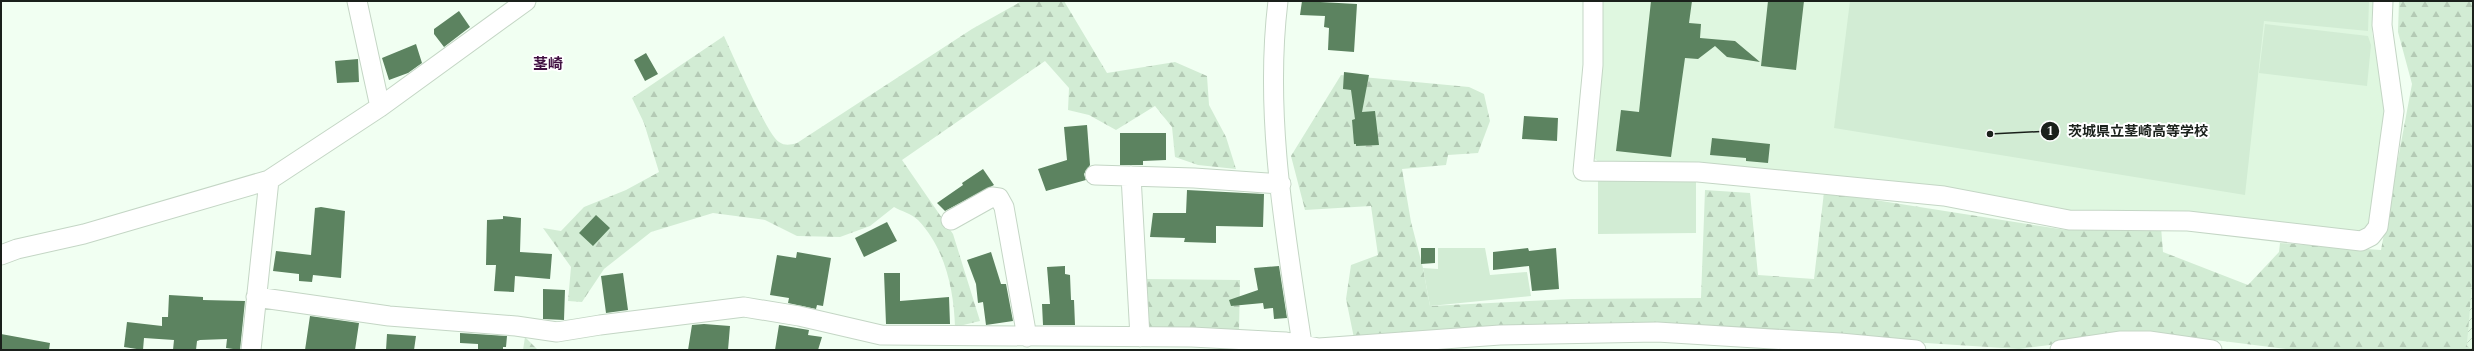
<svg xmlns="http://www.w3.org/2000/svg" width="2474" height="351" viewBox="0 0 2474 351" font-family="Spectral,'Noto Sans JP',serif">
  <defs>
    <pattern id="industrial-furrows" width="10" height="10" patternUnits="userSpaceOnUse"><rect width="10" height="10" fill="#dff7e0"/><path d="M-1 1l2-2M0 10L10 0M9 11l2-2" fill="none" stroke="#bfd3c0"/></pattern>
    <pattern id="forest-firs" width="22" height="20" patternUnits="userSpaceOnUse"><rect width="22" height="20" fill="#d2ecd4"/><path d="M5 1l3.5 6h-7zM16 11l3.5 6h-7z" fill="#b4cab5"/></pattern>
  </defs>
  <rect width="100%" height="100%" fill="#f1fff2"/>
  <!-- built -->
  <path fill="#dff7e0" d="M 1603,1 L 2374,1 L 2372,33 L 2388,110 L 2374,222 L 2361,232 L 2166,211 L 2064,211 L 1600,163 L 1594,158 Z"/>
  <!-- industrial -->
  <path fill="url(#industrial-furrows)" d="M 2473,226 L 2473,350 L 2467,346 Z"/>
  <!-- forest -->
  <path fill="url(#forest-firs)" d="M 1022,1 L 1064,1 L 1107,73 L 1175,62 L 1207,76 L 1209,105 L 1226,137 L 1236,169 L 1198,165 L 1175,157 L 1172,127 L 1155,106 L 1116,130 L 1089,115 L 1068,110 L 1069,88 L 1045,61 L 902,160 L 953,234 L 980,321 L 955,327 C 954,290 945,248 918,220 C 912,214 901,211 894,207 L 870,226 L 840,237 L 797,236 L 765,220 L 713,213 L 651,232 L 604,269 L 582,302 L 568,301 L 571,267 L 543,228 L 561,231 L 584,207 L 626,190 L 659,172 L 644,123 L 632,98 L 724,36 C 732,53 767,135 779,142 C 785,146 790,145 797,143 L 972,29 Z
    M 2399,1 L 2473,1 L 2473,267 L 2467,346 L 2473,350 L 2295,350 L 2151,332 L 2019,349 L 1662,326 L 1354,338 L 1346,299 L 1351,265 L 1378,255 L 1371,206 L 1305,210 L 1291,156 L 1341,75 L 1469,87 L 1484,94 L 1490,121 L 1478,153 L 1448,155 L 1446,165 L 1402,169 L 1411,222 L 1423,268 L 1430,306 L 1572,299 L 1701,298 L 1705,190 L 1750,193 L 1758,275 L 1814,279 L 1824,192 L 2066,230 L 2161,227 L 2163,252 L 2248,285 L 2279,252 L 2280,243 L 2381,250 L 2412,84 L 2398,32 Z
    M 1144,279 L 1240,280 L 1239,332 L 1144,331 Z
    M 525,337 L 538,350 L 523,350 Z"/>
  <!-- garden -->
  <path fill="#d2ecd4" d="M 1850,1 L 2369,1 L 2368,31 L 2264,21 L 2245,195 L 1834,128 Z
    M 2265,24 L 2368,36 L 2371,45 L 2367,86 L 2259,73 Z
    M 1598,181 L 1696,181 L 1696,233 L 1598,234 Z
    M 1438,248 L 1485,248 L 1490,275 L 1527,272 L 1531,296 L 1430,306 L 1423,268 L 1438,269 Z"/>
  <!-- building -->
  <path fill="#5c8360" d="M 1302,1 L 1357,4 L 1354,52 L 1328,50 L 1329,28 L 1324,27 L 1325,16 L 1300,15 Z
    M 1651,1 L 1692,1 L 1689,23 L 1701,24 L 1700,38 L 1735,41 L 1760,62 L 1727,57 L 1715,46 L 1698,59 L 1685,58 L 1671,157 L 1616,151 L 1621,110 L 1639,112 Z
    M 1768,1 L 1804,1 L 1796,70 L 1761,66 Z
    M 459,11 L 470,27 L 444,47 L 434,34 L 434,29 Z
    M 416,44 L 422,63 L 408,73 L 389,80 L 382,58 Z
    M 646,53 L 658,74 L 645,81 L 634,60 Z
    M 358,59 L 359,82 L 337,83 L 335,61 Z
    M 1344,72 L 1369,75 L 1362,112 L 1375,111 L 1379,145 L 1356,146 L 1356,144 L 1354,144 L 1352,120 L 1355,119 L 1351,90 L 1343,89 Z
    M 1524,116 L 1558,118 L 1557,141 L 1522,139 Z
    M 1087,125 L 1090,165 L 1084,174 L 1086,180 L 1046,191 L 1038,169 L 1067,160 L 1064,127 Z
    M 1120,133 L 1166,133 L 1166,160 L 1143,161 L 1143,165 L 1120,165 Z
    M 1712,138 L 1770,144 L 1768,163 L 1746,161 L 1746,158 L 1710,155 Z
    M 983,169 L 994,185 L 945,211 L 937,203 L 963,185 L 962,183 Z
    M 1187,190 L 1264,194 L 1263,227 L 1216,226 L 1216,243 L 1184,242 L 1185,238 L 1150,237 L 1153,213 L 1186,213 Z
    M 321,207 L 345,211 L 341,278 L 313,275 L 312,282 L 299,281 L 299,274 L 273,271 L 276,251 L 311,255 L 315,208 Z
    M 596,215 L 610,228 L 593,246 L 579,233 Z
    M 503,216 L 521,218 L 520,252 L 552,254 L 550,279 L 515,276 L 514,292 L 494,291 L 496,265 L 486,265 L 487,220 L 503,219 Z
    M 887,222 L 897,241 L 864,257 L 855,238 Z
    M 1421,248 L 1435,248 L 1435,263 L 1421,264 Z
    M 1528,248 L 1529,251 L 1556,248 L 1559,289 L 1532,291 L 1529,266 L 1493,270 L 1493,252 Z
    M 797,252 L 831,258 L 823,306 L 817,305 L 816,309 L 788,303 L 789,298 L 770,295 L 777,255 L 796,258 Z
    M 991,252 L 1001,284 L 1006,284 L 1013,321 L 986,325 L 983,302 L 978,303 L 976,284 L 967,260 Z
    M 1065,266 L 1065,274 L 1070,275 L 1071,300 L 1074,300 L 1075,325 L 1043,325 L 1042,304 L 1050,304 L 1047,267 Z
    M 1279,266 L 1287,318 L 1274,319 L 1273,308 L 1264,309 L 1263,303 L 1231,306 L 1229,300 L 1258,290 L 1254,268 Z
    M 623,273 L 628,310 L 606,313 L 601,276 Z
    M 884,273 L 900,273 L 900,301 L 949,297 L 950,324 L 886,324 Z
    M 543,289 L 565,290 L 564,320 L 543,319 Z
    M 169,295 L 203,297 L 203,300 L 245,301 L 240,350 L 226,348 L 227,339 L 200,340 L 197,341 L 196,350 L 173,350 L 174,340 L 144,338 L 143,350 L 124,347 L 127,322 L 162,326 L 162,317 L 168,317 Z
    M 310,316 L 359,323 L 355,350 L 305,350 Z
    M 704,324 L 730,326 L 728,350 L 688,350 L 692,325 Z
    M 779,325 L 809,330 L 808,335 L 822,337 L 818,350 L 775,350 Z
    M 460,333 L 507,336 L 506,347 L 503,347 L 503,350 L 478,350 L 478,344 L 460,343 Z
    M 1,334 L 50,343 L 49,350 L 1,350 Z
    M 387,334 L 416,336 L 414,350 L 386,350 Z"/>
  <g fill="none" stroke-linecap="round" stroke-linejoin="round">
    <!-- minor casing -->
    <g stroke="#c4d6c5" stroke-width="21">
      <path id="minor" d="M 357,1 L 380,107
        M 1278,1 C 1264,115 1285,231 1302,344
        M 1593,1 L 1593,65 L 1583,171 L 1698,172 L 1944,196 L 2069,220 L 2188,221 L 2361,241 L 2371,236 L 2378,227 L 2394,111 L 2382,25 L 2383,1
        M 1095,175 L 1194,178 L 1281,184
        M 1131,176 L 1140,337
        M 951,220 L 992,197 L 999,198 L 1004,207 L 1027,337
        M 1,255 L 17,249 L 84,234 L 269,180 L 380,107 L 526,1
        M 256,297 L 389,316 L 516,326 L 557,332 L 600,325 L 744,307 L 799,316 L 881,335 L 1192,337 L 1286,342 L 1319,348 L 1500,335 L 1657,332 L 1840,343 L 1916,350
        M 251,350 L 269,180
        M 2060,350 L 2121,341 L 2149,341 L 2212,350"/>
    </g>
    <!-- minor -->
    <use href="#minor" stroke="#fff" stroke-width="19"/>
  </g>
  <g text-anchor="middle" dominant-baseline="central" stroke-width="4" stroke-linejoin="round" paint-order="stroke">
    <!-- quarter labels -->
    <g font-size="15" font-weight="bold" fill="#411142" stroke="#fff">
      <text x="548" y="64">茎崎</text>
    </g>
  </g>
  <!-- callouts -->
  <path fill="none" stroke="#1a201b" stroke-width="1.5" d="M1990 134L2050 131"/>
  <g fill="#1a201b" stroke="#fff" stroke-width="1.5">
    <circle cx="1990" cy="134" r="4"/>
    <circle cx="2050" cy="131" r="10"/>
  </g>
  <g font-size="12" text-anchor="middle" font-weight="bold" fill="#fff">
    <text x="2050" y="135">1</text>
  </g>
  <g font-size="14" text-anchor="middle" font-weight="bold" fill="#1a201b" stroke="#fff" stroke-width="4" stroke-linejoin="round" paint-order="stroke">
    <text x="2138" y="136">茨城県立茎崎高等学校</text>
  </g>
  <!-- border -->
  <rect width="2474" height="351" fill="none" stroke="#1a201b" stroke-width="4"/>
</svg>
